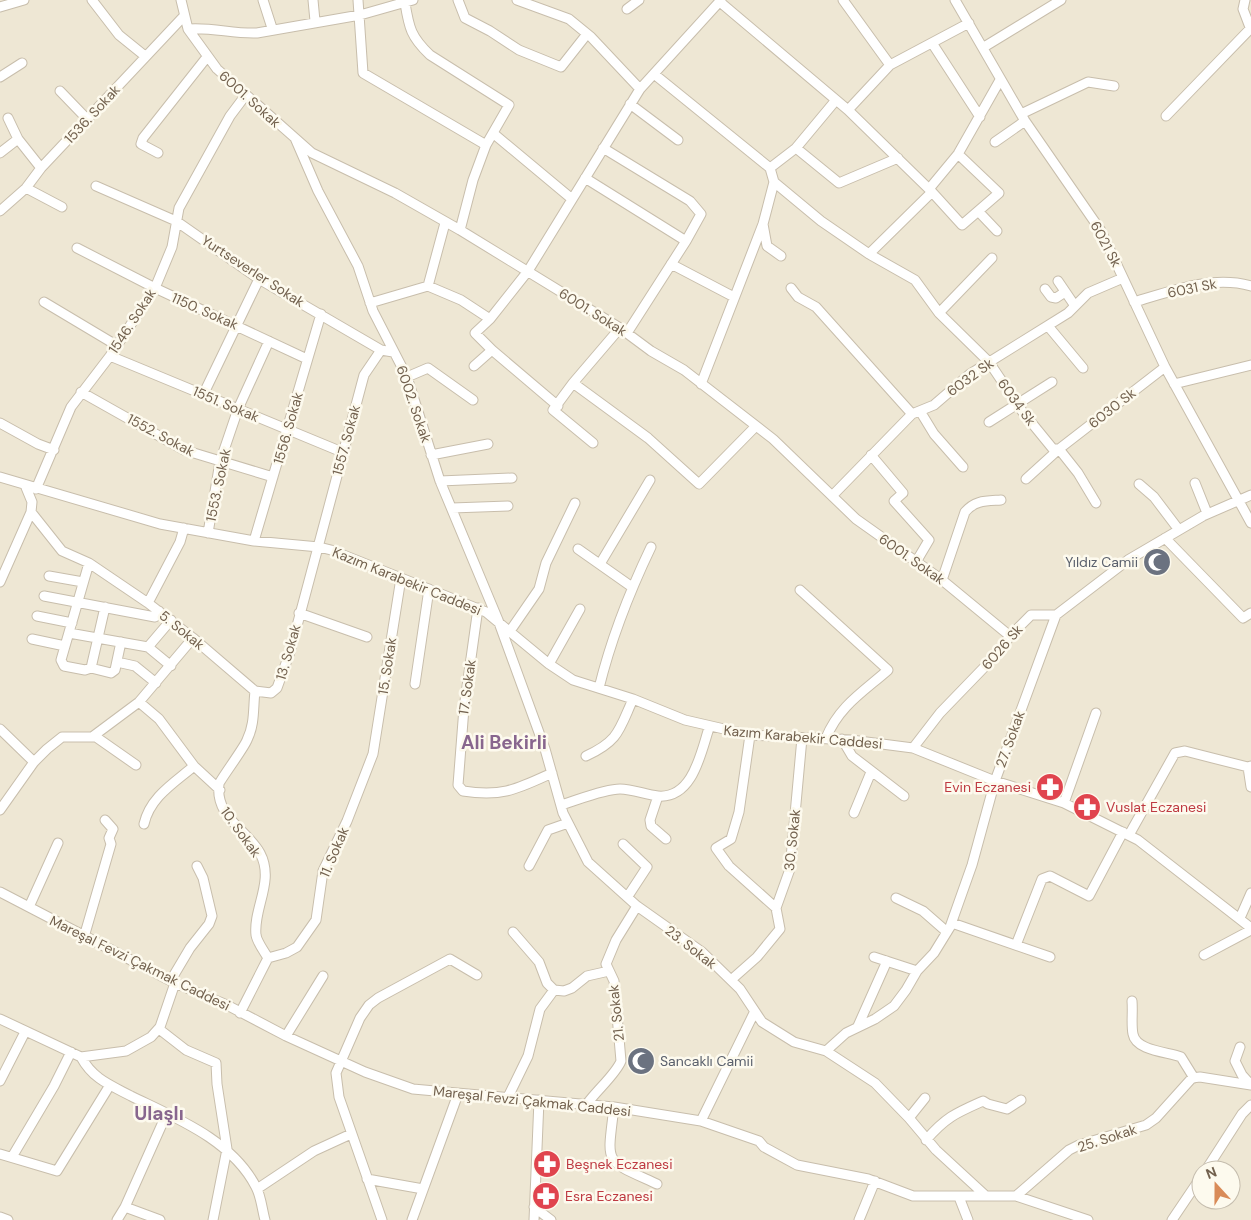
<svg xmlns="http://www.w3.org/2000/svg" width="1251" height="1220" viewBox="0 0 1251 1220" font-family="'DM Sans',sans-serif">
  <rect width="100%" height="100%" fill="#faf6e8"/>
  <!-- residential -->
  <path fill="#eee7d4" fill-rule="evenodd" d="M 0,0 L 1251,0 L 1251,1220 L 0,1220 ZM 1201,1170 L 1231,1170 L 1231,1200 L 1201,1200 Z"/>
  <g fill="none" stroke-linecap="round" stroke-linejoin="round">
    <!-- minor casing -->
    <g stroke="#c8beac" stroke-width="11">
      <path id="minor" d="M 92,0 L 119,35 L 145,56
        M 181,0 L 188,29 L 217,69 L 312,153 L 395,193 L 460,230 L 620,328 L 651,351 L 684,370 L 773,439 L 856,519 L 942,580 L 1010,636
        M 263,0 L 272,28
        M 313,0 L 315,21
        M 358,0 L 363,73 L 486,145
        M 458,0 L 465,18 L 490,31 L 519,50 L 561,67 L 587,34
        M 517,0 L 569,19 L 591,37 L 640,89
        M 843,0 L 890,65
        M 955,0 L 1025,121 L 1101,231 L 1165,367 L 1251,523
        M 1245,0 L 1243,9 L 1251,30
        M 720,2 L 848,110 L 929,189
        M 405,3 C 409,28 411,37 430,55 L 509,105 L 486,145 L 473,180 L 460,230
        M 0,7 L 24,0
        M 627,9 L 639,0
        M 188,29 C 212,27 233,34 257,33 L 360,15 L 413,0
        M 932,43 L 980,117
        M 984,47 L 1061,0
        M 654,74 L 770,168 L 774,182 L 763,224 L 701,384
        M 0,77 L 22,63
        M 60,91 L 87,119
        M 630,104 L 678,140
        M 848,110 L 890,65 L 969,23
        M 1021,114 L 1088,82 L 1114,86
        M 1166,116 L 1250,29
        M 8,118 L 18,139
        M 494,134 L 572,199
        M 295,138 L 318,191 L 358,266 L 373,311 L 407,377 L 440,481 L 498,620 L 545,749 L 563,813 L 588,862 L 637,906 L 702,952 L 740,989 L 762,1022 L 794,1042 L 826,1051 L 875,1083 L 909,1118 L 936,1150 L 986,1196
        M 995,142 L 1025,121
        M 603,148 L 690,201 L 701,214 L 686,241 L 627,333
        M 796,148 L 836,100
        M 0,153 L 18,139 L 41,168
        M 158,153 L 141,144 L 143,138 L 207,57
        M 770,168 L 796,148 L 839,183 L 898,158
        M 585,178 L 686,241
        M 774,182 L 821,221 L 869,254 L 915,280 L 939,313 L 989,362 L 1022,411 L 1053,449 L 1059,449 L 1165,367
        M 96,186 L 176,221 L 259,279 L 381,350
        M 26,188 L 62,207
        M 932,192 L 962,225 L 999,193 L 958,154
        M 0,211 L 26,188 L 41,168 L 184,16
        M 978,211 L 997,231
        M 763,224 L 767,246 L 781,256
        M 77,248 L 155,288 L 307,359
        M 869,254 L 932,192 L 929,189 L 958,154 L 1000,80
        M 671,264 L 734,297
        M 1058,281 L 1075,306
        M 428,286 L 461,300 L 490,319 L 528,271 L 640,89 L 721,0
        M 791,288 L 798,297 L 816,307 L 912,414
        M 1045,289 L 1051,297 L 1056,298 L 1065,292
        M 44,302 L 116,345
        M 1134,302 C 1172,291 1212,275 1251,286
        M 370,303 L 428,286 L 445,223
        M 939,313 L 992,258
        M 490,319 L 475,333 L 492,350
        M 1048,326 L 1083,368
        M 110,356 L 342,452
        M 474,366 L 492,350 L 558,406
        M 407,377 L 428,368 L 473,400
        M 573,383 L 648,438 L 699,484 L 756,426
        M 1174,384 L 1251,365
        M 81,392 L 184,450 L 273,477
        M 204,393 L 259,279
        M 920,411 L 934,434 L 963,467
        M 989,422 L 1052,382
        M 0,423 L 38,444 L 54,450
        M 593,443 L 553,410 L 573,383 L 620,328
        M 431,455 L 488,444
        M 871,455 L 903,493 L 894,501 L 929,540 L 916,562
        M 0,477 L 160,524 L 254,541 L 319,547 L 331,550 L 486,612 L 549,664 L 573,680 L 633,699 L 685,720 L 750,735 L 851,740 L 913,748 L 995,781 L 1064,803 L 1138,840 L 1251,928
        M 1026,479 L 1059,449 L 1078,473 L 1096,503
        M 440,481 L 512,478
        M 1195,483 L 1207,513
        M 1139,484 L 1154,497 L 1179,530
        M 25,485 L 32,502 L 31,512 L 62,551 L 89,563 L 148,603
        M 36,489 L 71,407 L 110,356 L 155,288 L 172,247 L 179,208 L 230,116 L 245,96
        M 832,496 L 912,414 L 934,405 L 970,374 L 1068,313 L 1088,293 L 1123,278
        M 452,508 L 508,506
        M 184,528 L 180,542 L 148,603 L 193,638 L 255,691
        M 208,533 L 220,462 L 238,409 L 269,341
        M 1165,538 L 1243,618 L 1251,613
        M 254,541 L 321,314
        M 578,549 L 632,587
        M 89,563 L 61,660 L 64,666 L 85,670 L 91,668 L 105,607
        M 600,564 L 650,480
        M 49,576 L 83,582
        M 942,580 L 965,512 C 975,500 986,501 1001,500
        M 0,582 L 31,512
        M 800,590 L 888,670 C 863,692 839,706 826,738
        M 44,596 L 155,617 L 159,611
        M 478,608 L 464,708 L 458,785 L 463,791 C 503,797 517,789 552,773
        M 299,613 L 367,637
        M 37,616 L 72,623
        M 510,631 L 539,589 L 546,563 L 575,503
        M 69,633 L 148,647 L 171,620
        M 32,639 L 65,646
        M 148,647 L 171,666
        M 117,662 L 135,666 L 156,683
        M 549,664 L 580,609
        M 91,668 L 111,673 L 115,670 L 121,642
        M 415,684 L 429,589
        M 599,688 C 611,639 629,593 651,547
        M 139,702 L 159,719 L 194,766
        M 0,729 L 34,762
        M 750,735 L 739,812 L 731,839 L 716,848 L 729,866 L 776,908
        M 92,737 L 96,737 L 136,765
        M 842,739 L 852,756 L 904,796
        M 913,748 L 940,713 L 998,653 L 1010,636 L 1031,615 L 1056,615 L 1128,560 L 1203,516 L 1251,495
        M 586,756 C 619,741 619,730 633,699
        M 1248,767 L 1251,787
        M 658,796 L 650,820 L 651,826 L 666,839
        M 1064,803 L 1096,713
        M 561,805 C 578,800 604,789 620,789 C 633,789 646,795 658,796 C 693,799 701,752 709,728
        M 0,810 L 34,762 L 47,749 L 62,737 L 92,737 L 139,702 L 193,638
        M 854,813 L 871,772
        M 144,824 C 150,797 174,783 194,766 L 220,790
        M 1129,835 L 1175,753 L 1185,751 L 1248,767 L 1251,766
        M 623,844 L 647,867 L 628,896
        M 529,866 L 548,830 L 568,823
        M 0,892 L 175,983 L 227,1005 L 286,1036 L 365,1072 L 413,1089 L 614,1107 L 701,1121 L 759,1141 L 764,1147 L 797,1165 L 868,1179 L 913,1196 L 1016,1196 L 1088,1220
        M 896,898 L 923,911 L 947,932
        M 29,907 L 58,843
        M 1240,918 L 1251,893
        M 952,923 L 1050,957
        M 513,932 L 539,962 L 547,983 L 554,990 L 564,991 L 572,988 L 587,976 L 609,971
        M 84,937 L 111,844 L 109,838 L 113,829 L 105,820
        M 1016,945 L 1042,879 L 1050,876 L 1089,896 L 1123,832
        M 1204,955 L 1251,930
        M 874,957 L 917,971
        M 268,958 L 286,953 L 297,947 L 316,920 L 323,871 L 347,821 L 373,754 L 401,578
        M 171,980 L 190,948 L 209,924 L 212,916 L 203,878 L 197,866
        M 731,980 L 757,957 L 780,929 L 776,908 L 790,869 L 802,738
        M 1132,1001 C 1133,1012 1131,1025 1133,1034 C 1136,1051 1168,1052 1181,1057 L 1194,1078
        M 240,1013 L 268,958 C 264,951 257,942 256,935 C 253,908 275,881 260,853 C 247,829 215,818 219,784 C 220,780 244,748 247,740 C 255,724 253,708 255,691 L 271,693 L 277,688 L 290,652 L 364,375 L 381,350 L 393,352
        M 0,1019 L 81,1057 L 126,1051 L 151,1037 L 160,1027 L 175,983
        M 858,1026 L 887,961
        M 159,1029 L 186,1050 L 216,1063 L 217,1084 L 227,1149 L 213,1220
        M 286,1036 L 323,976
        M 1240,1047 L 1235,1061 L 1242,1075 L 1251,1085
        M 826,1051 L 846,1033 L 875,1019 L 894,1006 L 906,990 L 917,971 L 934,953 L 950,927 L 972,865 L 995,781 L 1056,615
        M 81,1057 C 93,1079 110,1085 131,1096 C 176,1118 232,1140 256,1187 C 261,1196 262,1209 265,1220
        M 0,1081 L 25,1032
        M 507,1099 L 528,1056 L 540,1009 L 554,990
        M 587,1104 C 596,1091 616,1074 621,1061 L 614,981 L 606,964 L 616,940 L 637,906
        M 614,1107 C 607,1166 603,1159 657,1184
        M 909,1118 L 925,1098
        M 701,1121 L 754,1013
        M 926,1140 C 946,1117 956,1113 983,1101 L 988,1104 L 1007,1109 L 1021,1100
        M 0,1154 L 57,1171 L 110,1085
        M 12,1157 L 54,1086 L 71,1052
        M 1206,1170 L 1242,1114 L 1251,1105
        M 367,1179 L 423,1189
        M 257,1189 L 314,1151 L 351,1134
        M 1016,1196 L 1069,1150 L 1079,1145 L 1146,1125 L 1156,1118 L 1192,1078 L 1200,1077 L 1251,1085
        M 959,1197 L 968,1220
        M 125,1207 L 160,1220
        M 534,1207 L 551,1220
        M 0,1217 L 8,1220
        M 117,1220 L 125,1207 L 167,1113
        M 382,1220 L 339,1097 L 336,1073 L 360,1018 L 369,1005 L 378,998 L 450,959 L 477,975
        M 412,1220 L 458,1094
        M 534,1220 L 539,1100
        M 859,1220 L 875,1181
        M 1172,1220 L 1201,1177"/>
    </g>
    <!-- minor -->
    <use href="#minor" stroke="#fff" stroke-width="9"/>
  </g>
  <!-- icons -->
  <defs>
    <g id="mosque-disc" transform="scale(1.4375)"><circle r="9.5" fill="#6b7280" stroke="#fdfaee"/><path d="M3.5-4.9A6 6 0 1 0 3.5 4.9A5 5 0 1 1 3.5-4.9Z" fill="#fff"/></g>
    <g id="pharmacy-disc" transform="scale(1.4375)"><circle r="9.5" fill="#e0444e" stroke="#fdfaee"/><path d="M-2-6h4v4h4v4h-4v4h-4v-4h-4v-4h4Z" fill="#fff"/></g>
  </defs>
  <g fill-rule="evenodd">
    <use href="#mosque-disc" x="1157" y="562"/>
    <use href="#pharmacy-disc" x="1050" y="787"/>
    <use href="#pharmacy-disc" x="1087" y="807"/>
    <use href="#mosque-disc" x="641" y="1061"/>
    <use href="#pharmacy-disc" x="547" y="1164"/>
    <use href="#pharmacy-disc" x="546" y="1196"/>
  </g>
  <g text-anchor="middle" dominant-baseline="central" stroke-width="5" stroke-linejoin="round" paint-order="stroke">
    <!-- street labels -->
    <g font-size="14" fill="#72614e" stroke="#fdfaee">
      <text transform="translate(250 99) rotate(42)">6001. Sokak</text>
      <text transform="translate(92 114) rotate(-47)">1536. Sokak</text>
      <text transform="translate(1106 244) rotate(62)">6021 Sk</text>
      <text transform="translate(253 271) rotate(33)">Yurtseverler Sokak</text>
      <text transform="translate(1192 288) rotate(-11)">6031 Sk</text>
      <text transform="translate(205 311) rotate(24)">1150. Sokak</text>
      <text transform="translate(593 312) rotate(32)">6001. Sokak</text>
      <text transform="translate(132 321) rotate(-57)">1546. Sokak</text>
      <text transform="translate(970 377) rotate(-36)">6032 Sk</text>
      <text transform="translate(1017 402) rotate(54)">6034 Sk</text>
      <text transform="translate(226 404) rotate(23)">1551. Sokak</text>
      <text transform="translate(414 404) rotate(71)">6002. Sokak</text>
      <text transform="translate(1112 408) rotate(-38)">6030 Sk</text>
      <text transform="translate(288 428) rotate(-74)">1556. Sokak</text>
      <text transform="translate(161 435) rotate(28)">1552. Sokak</text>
      <text transform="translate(346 440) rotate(-75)">1557. Sokak</text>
      <text transform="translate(218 485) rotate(-78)">1553. Sokak</text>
      <text transform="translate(912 559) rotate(35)">6001. Sokak</text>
      <text transform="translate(407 581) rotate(22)">Kazım Karabekir Caddesi</text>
      <text transform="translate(182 630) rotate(39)">5. Sokak</text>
      <text transform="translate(1002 647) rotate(-49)">6026 Sk</text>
      <text transform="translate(288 652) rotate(-74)">13. Sokak</text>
      <text transform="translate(387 666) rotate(-81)">15. Sokak</text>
      <text transform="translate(467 687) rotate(-82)">17. Sokak</text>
      <text transform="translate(803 737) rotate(5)">Kazım Karabekir Caddesi</text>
      <text transform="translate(1010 739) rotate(-70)">27. Sokak</text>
      <text transform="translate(241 832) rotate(54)">10. Sokak</text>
      <text transform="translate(792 840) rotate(-84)">30. Sokak</text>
      <text transform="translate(334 852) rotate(-67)">11. Sokak</text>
      <text transform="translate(691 947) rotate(38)">23. Sokak</text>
      <text transform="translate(140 963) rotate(26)">Mareşal Fevzi Çakmak Caddesi</text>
      <text transform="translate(616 1013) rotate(-96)">21. Sokak</text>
      <text transform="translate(532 1101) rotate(6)">Mareşal Fevzi Çakmak Caddesi</text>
      <text transform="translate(1107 1138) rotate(-18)">25. Sokak</text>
    </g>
    <!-- worship labels -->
    <g font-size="14" fill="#5b616d" stroke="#fdfaee" text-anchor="end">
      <text x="1138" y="562">Yıldız Camii</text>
      <text x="660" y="1061" text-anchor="start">Sancaklı Camii</text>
    </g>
    <!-- health labels -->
    <g font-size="14" fill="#be3a42" stroke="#fdfaee" text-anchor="start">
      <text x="1031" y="787" text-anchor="end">Evin Eczanesi</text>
      <text x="1106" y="807">Vuslat Eczanesi</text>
      <text x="566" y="1164">Beşnek Eczanesi</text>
      <text x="565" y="1196">Esra Eczanesi</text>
    </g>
    <!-- district labels -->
    <g font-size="19" font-weight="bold" fill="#88668e" stroke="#fdfaee">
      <text x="504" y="742">Ali Bekirli</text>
      <text x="159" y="1113">Ulaşlı</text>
    </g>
  </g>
  <!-- north arrow -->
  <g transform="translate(1216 1185) rotate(339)"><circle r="24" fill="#fdfaee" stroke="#c5bdae"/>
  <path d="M0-4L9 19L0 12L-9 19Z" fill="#d98b58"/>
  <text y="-8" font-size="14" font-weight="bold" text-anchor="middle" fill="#72614e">N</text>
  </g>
</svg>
